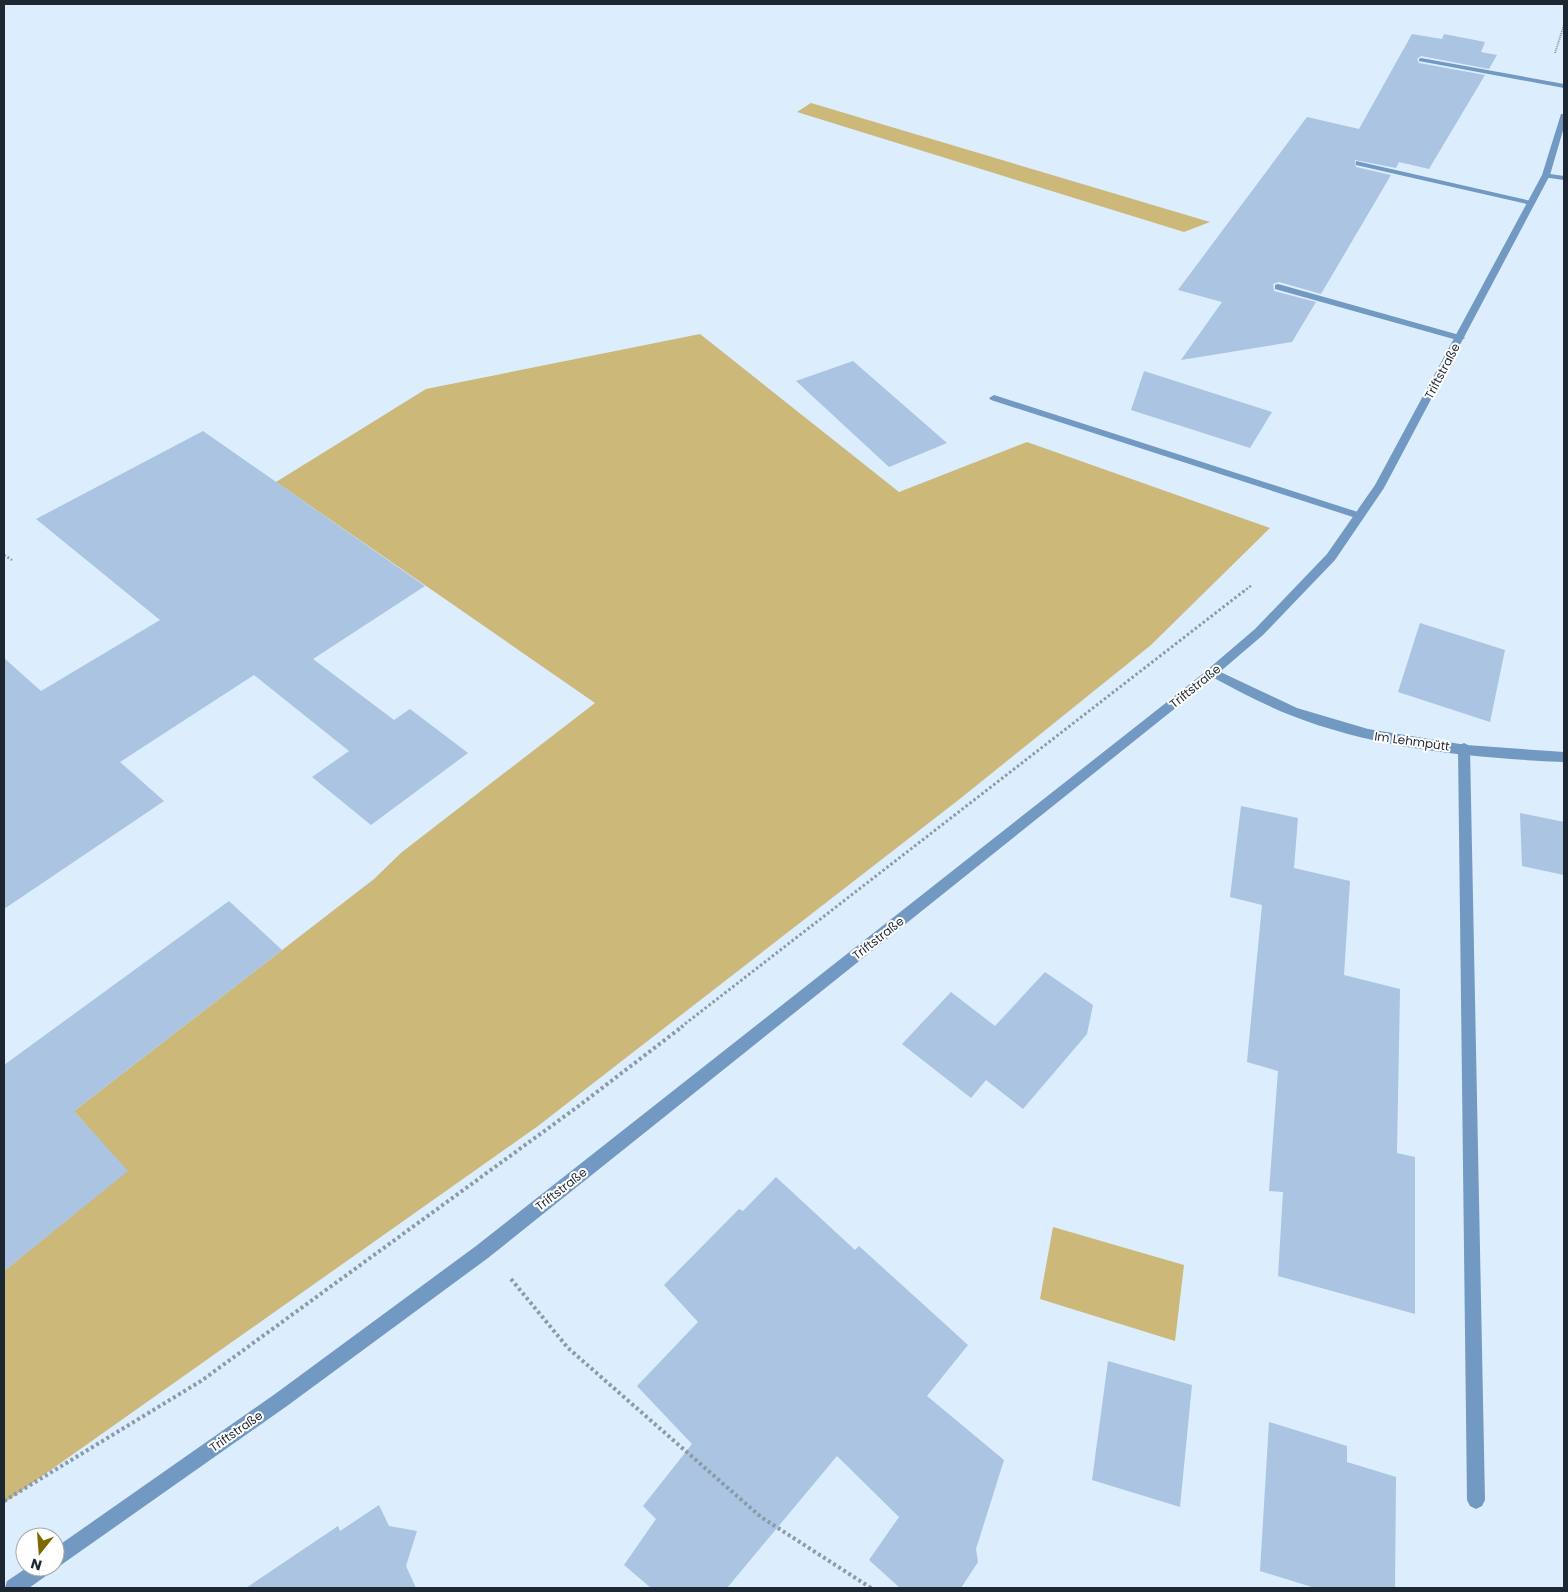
<svg xmlns="http://www.w3.org/2000/svg" width="1568" height="1592" viewBox="0 0 1568 1592" font-family="Poppins,sans-serif">
  <rect width="100%" height="100%" fill="#dcedfe"/>
  <!-- green -->
  <path fill="#ccb879" d="M 811,103 L 1210,222 L 1184,232 L 797,112 Z
    M 700,334 L 899,492 L 1027,442 L 1270,528 L 1151,645 L 961,798 L 538,1126 L 4,1503 L 4,1271 L 127,1171 L 74,1111 L 374,879 L 402,852 L 595,703 L 276,482 L 426,389 Z
    M 1053,1227 L 1184,1265 L 1175,1341 L 1040,1299 Z"/>
  <!-- building -->
  <path fill="#aac4e1" d="M 1412,34 L 1442,39 L 1444,34 L 1485,42 L 1481,52 L 1497,55 L 1489,69 L 1421,56 L 1417,59 L 1419,63 L 1485,75 L 1429,169 L 1399,162 L 1396,168 L 1355,160 L 1356,167 L 1391,175 L 1321,294 L 1279,282 L 1273,284 L 1274,291 L 1316,302 L 1292,342 L 1181,360 L 1222,302 L 1178,290 L 1307,117 L 1359,129 Z
    M 853,361 L 947,443 L 889,467 L 796,381 Z
    M 1144,371 L 1272,412 L 1250,448 L 1131,410 Z
    M 203,431 L 425,586 L 313,659 L 394,720 L 410,709 L 468,753 L 371,825 L 312,777 L 349,751 L 254,675 L 120,762 L 164,801 L 4,909 L 4,658 L 41,691 L 160,620 L 36,519 Z
    M 1420,623 L 1505,650 L 1490,722 L 1398,692 Z
    M 1241,806 L 1298,818 L 1294,868 L 1350,881 L 1344,975 L 1400,989 L 1397,1153 L 1415,1157 L 1415,1314 L 1278,1276 L 1283,1192 L 1269,1191 L 1278,1071 L 1247,1062 L 1262,905 L 1230,897 Z
    M 1520,813 L 1564,822 L 1564,875 L 1522,866 Z
    M 229,901 L 282,950 L 74,1111 L 128,1171 L 4,1271 L 4,1065 Z
    M 1045,972 L 1093,1005 L 1087,1034 L 1023,1109 L 986,1080 L 971,1098 L 902,1044 L 951,992 L 995,1026 Z
    M 776,1177 L 855,1250 L 859,1246 L 968,1345 L 927,1396 L 1004,1460 L 976,1549 L 978,1562 L 961,1588 L 900,1588 L 869,1560 L 899,1517 L 837,1456 L 727,1588 L 651,1588 L 624,1565 L 656,1519 L 643,1506 L 692,1444 L 637,1386 L 698,1322 L 664,1285 L 739,1209 L 743,1211 Z
    M 1108,1361 L 1192,1385 L 1180,1507 L 1092,1480 Z
    M 1269,1422 L 1347,1446 L 1347,1462 L 1396,1477 L 1395,1588 L 1315,1588 L 1260,1571 Z
    M 379,1505 L 389,1526 L 417,1531 L 406,1566 L 416,1588 L 246,1588 L 338,1526 L 340,1531 Z"/>
  <g fill="none" stroke-linecap="round" stroke-linejoin="round">
    <!-- path-far3 -->
    <path stroke="#8c9aa8" stroke-width="2" stroke-dasharray="1 1" stroke-linecap="butt" d="M 1555,53 L 1564,25"/>
    <!-- path-far2 -->
    <path stroke="#8c9aa8" stroke-width="2.5" stroke-dasharray="2 2" stroke-linecap="butt" d="M 4,555 L 12,560
      M 1243,592 L 1252,585"/>
    <!-- path-far1 -->
    <path stroke="#8c9aa8" stroke-width="3" stroke-dasharray="2.5 2.5" stroke-linecap="butt" d="M 681,1027 L 1244,591"/>
    <!-- path -->
    <path stroke="#8c9aa8" stroke-width="4" stroke-dasharray="3 3" stroke-linecap="butt" d="M 511,1279 L 568,1348 L 761,1517 L 871,1588
      M 4,1501 L 201,1381 L 576,1108 L 683,1026"/>
    <!-- service -->
    <path fill="#7199c2" fill-rule="evenodd" d="M 1421,58 L 1564,84 L 1564,88 L 1419,61 L 1419,59 Z
      M 1356,161 L 1531,201 L 1535,203 L 1531,205 L 1356,165 Z
      M 1278,284 L 1463,336 L 1465,338 L 1460,341 L 1457,340 L 1275,289 L 1275,285 Z
      M 994,395 L 1364,514 L 1365,516 L 1360,519 L 1356,518 L 991,400 L 989,398 Z
      M 1464,743 L 1468,745 L 1470,748 L 1485,1500 L 1482,1506 L 1476,1509 L 1470,1506 L 1467,1500 L 1458,748 L 1460,745 Z"/>
    <!-- minor -->
    <path fill="#7199c2" fill-rule="evenodd" d="M 1543,173 L 1564,176 L 1564,180 L 1543,177 Z
      M 1212,668 L 1297,708 L 1368,729 L 1466,745 L 1564,752 L 1564,762 C 1473,758 1376,749 1290,715 C 1262,704 1235,689 1208,675 L 1206,672 Z"/>
    <!-- tertiary -->
    <path fill="#7199c2" fill-rule="evenodd" d="M 1561,114 L 1564,114 L 1564,127 L 1550,175 L 1384,488 L 1335,560 L 1263,635 L 1208,682 L 488,1258 L 287,1406 L 61,1565 L 55,1568 L 53,1567 L 50,1573 L 29,1588 L 5,1588 L 7,1581 L 28,1567 L 55,1567 L 55,1548 L 275,1394 L 476,1246 L 1200,676 L 1255,629 L 1327,554 L 1375,485 L 1542,175 Z"/>
  </g>
  <g text-anchor="middle" dominant-baseline="central" stroke-width="4" stroke-linejoin="round" paint-order="stroke">
    <!-- street labels -->
    <g font-size="12" fill="#1d2732" stroke="#fff">
      <text transform="translate(1442 371) rotate(-62)">Triftstraße</text>
      <text transform="translate(1195 686) rotate(-39)">Triftstraße</text>
      <text transform="translate(1412 741) rotate(8)">Im Lehmpütt</text>
      <text transform="translate(878 938) rotate(-38)">Triftstraße</text>
      <text transform="translate(561 1189) rotate(-38)">Triftstraße</text>
      <text transform="translate(236 1431) rotate(-35)">Triftstraße</text>
    </g>
  </g>
  <!-- border -->
  <rect width="1568" height="1592" fill="none" stroke="#1d2732" stroke-width="10"/>
  <!-- north arrow -->
  <g transform="translate(40 1552) rotate(197)"><circle r="24" fill="#ffffff" stroke="#a5a9ad"/>
  <path d="M0-4L9 19L0 12L-9 19Z" fill="#806700"/>
  <text y="-8" font-size="14" font-weight="bold" text-anchor="middle" fill="#1d2732">N</text>
  </g>
</svg>
